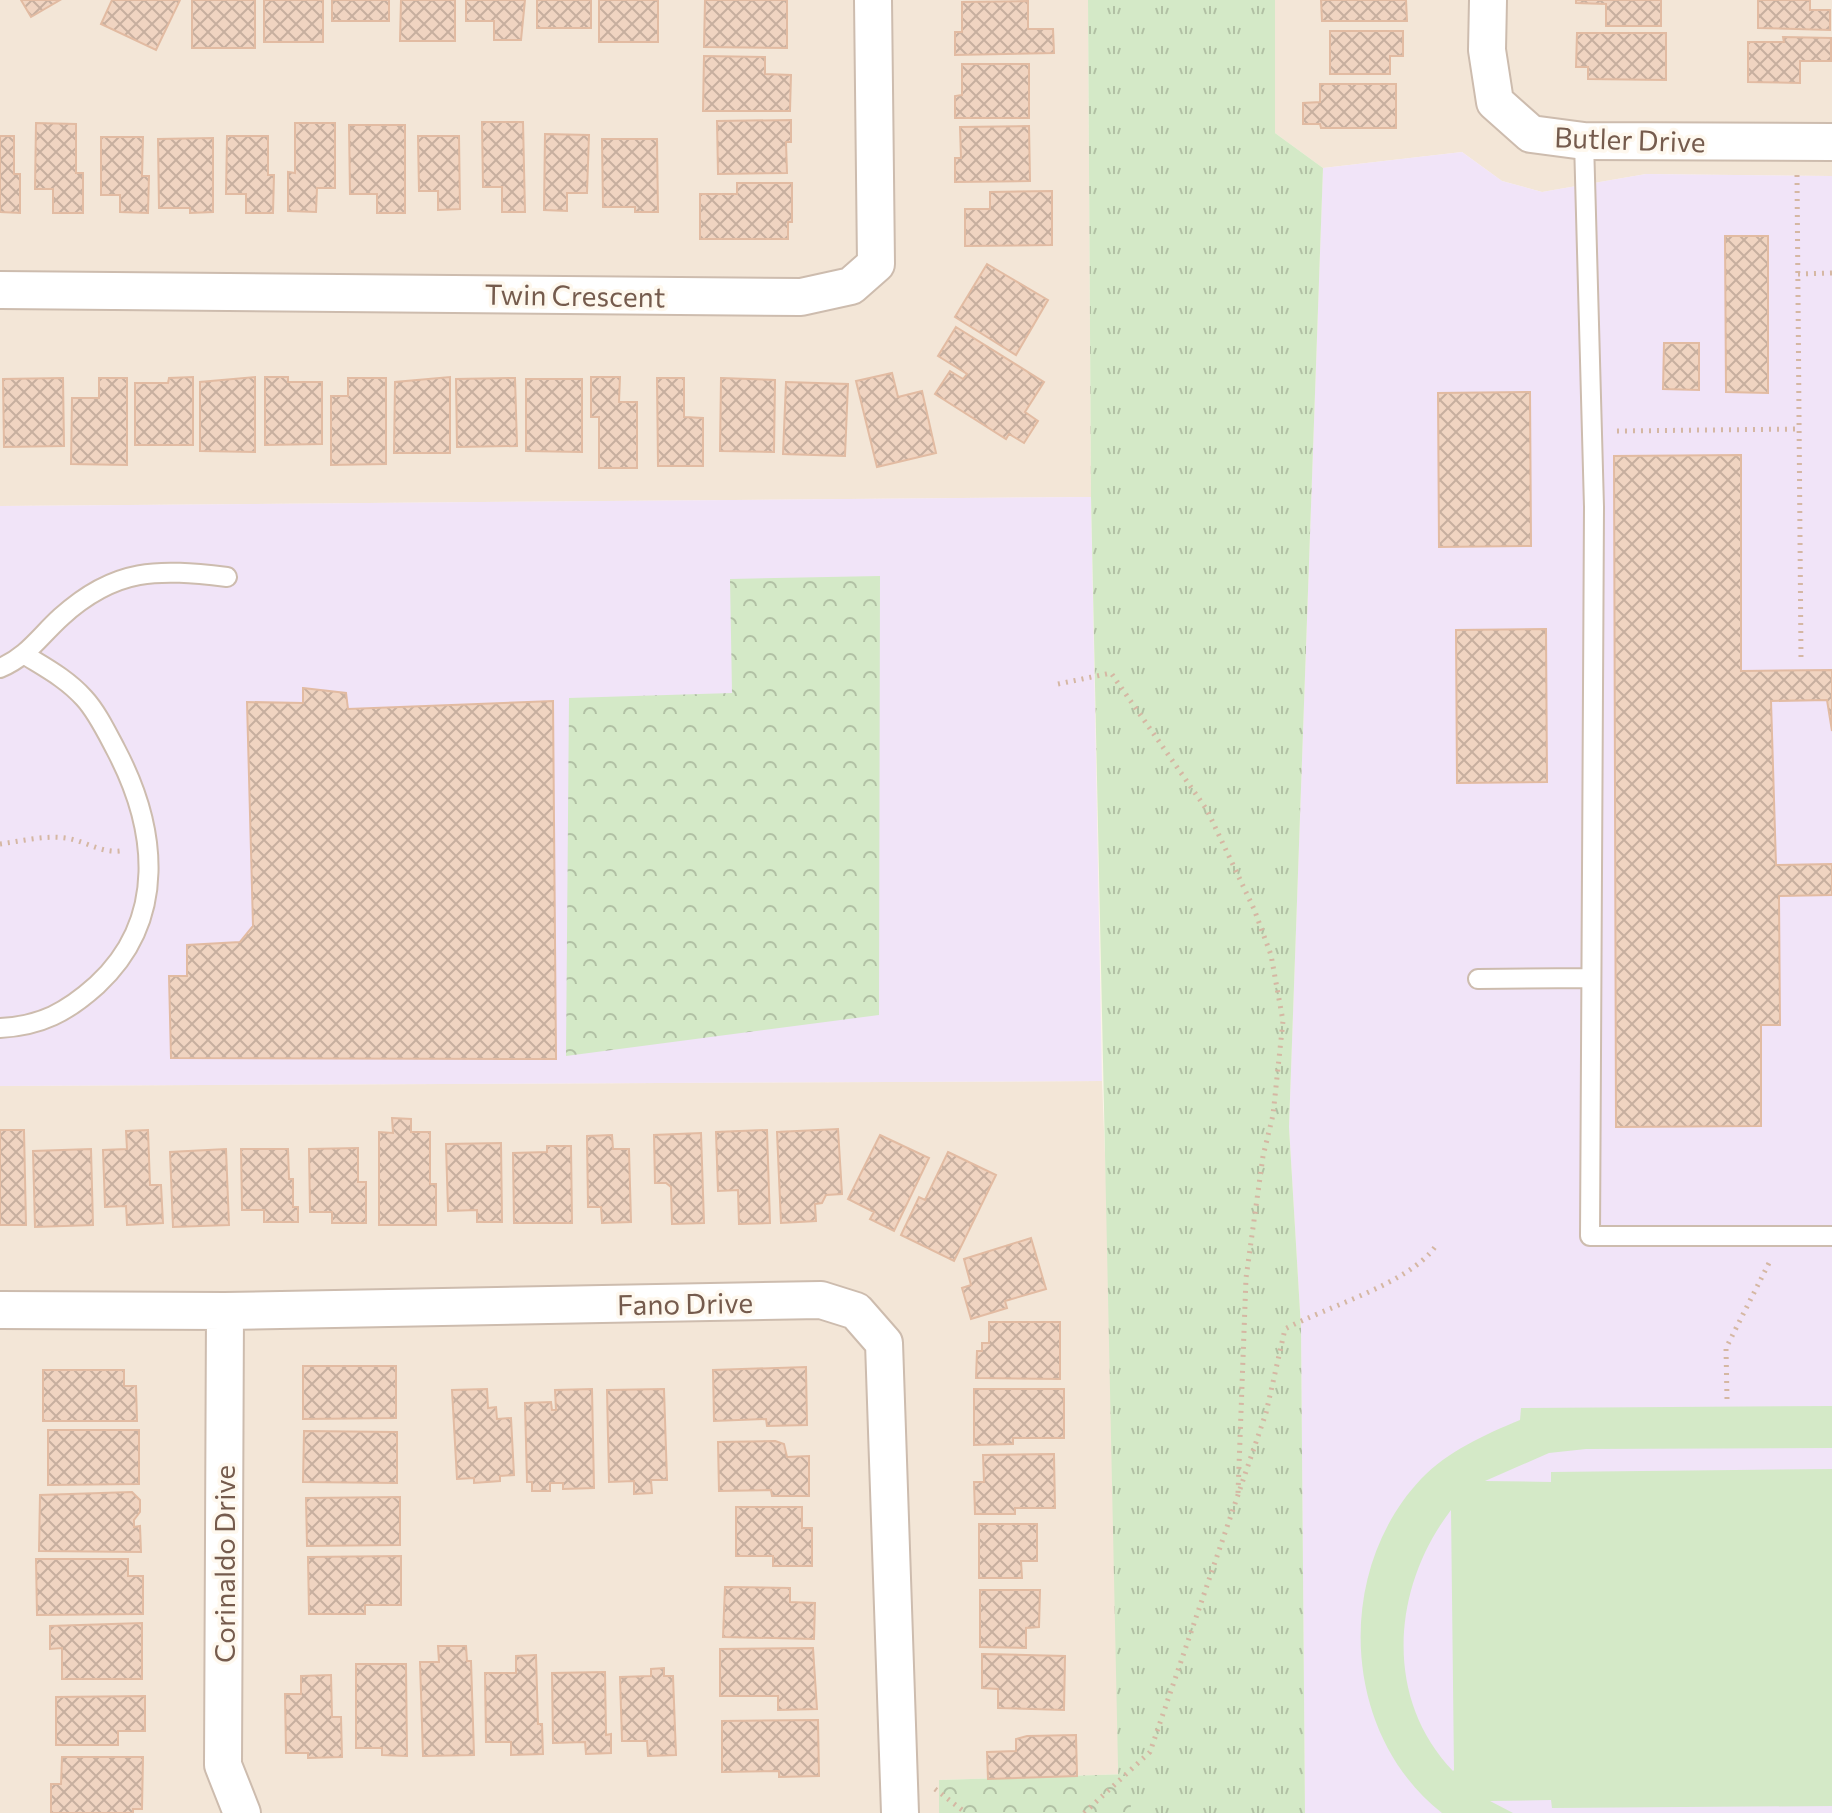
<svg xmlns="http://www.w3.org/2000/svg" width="1832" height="1813" viewBox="0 0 1832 1813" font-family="Commissioner,sans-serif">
  <defs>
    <pattern id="grass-tufts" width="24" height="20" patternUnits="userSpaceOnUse" patternTransform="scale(2)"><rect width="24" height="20" fill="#d4e9c7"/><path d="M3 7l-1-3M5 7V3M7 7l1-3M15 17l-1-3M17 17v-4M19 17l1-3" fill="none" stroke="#b1c0a4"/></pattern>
    <pattern id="park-crowns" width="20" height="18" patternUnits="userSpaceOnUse" patternTransform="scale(2)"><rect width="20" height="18" fill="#d4e9c7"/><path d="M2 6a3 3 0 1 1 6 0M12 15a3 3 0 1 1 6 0" fill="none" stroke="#b1c0a4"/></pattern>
    <pattern id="building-cross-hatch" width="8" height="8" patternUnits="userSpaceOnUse" patternTransform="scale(2)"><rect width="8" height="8" fill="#f0d4c1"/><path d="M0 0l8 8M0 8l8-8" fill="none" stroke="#c7af9f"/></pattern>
  </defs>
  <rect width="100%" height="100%" fill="#fcf4e8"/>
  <!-- residential -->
  <path fill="#f3e6d7" d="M 0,0 L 1088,0 L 1091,497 L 0,506 Z
    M 1275,0 L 1832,0 L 1832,176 L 1646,174 L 1542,192 L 1502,181 L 1462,152 L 1323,168 L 1275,133 Z
    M 1102,1081 L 1130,1774 L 939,1780 L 939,1813 L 0,1813 L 0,1086 Z"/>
  <!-- education -->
  <path fill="#f1e4f8" d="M 1462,152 L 1502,181 L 1542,192 L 1646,174 L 1832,176 L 1832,1813 L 1305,1813 L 1301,1328 L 1289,1127 L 1323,168 Z
    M 1091,497 L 1102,1081 L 0,1086 L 0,506 Z"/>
  <!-- grass -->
  <path fill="url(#grass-tufts)" d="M 1088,0 L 1275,0 L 1275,133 L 1323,168 L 1289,1127 L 1301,1328 L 1305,1813 L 1119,1813 L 1091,497 Z"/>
  <!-- park -->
  <path fill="url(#park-crowns)" d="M 880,576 L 879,1015 L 566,1056 L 569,698 L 732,693 L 730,579 Z
    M 1130,1774 L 1131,1813 L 939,1813 L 939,1780 Z"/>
  <!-- garden -->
  <path fill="#d4e9c7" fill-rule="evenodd" d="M 1832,1406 L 1832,1448 L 1586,1449 L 1549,1453 L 1485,1481 L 1551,1482 L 1551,1472 L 1832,1469 L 1832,1806 L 1552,1808 L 1551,1800 L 1490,1801 L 1513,1813 L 1442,1813 C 1341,1734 1334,1571 1421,1479 C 1448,1451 1484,1435 1520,1420 L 1521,1408 ZM 1451,1510 L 1454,1770 L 1453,1771 C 1383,1698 1392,1587 1451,1510 Z"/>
  <!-- building -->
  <path fill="url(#building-cross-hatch)" stroke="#e2bba2" stroke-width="2" d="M 21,0 L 60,0 L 31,17 Z
    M 112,0 L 180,0 L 156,50 L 101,24 Z
    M 192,0 L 255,0 L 255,48 L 192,48 Z
    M 264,0 L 323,0 L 323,42 L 264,42 Z
    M 332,0 L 389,0 L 389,21 L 332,21 Z
    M 401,0 L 455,0 L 455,41 L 400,41 Z
    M 466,0 L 525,0 L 521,40 L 494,40 L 494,21 L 466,21 Z
    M 537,0 L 591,0 L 591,28 L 537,28 Z
    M 599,0 L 658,0 L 658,42 L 599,42 Z
    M 705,0 L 787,0 L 787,48 L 704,47 Z
    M 1321,0 L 1406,0 L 1407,21 L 1322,21 Z
    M 1576,0 L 1661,0 L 1661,26 L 1606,26 L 1606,4 L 1576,3 Z
    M 1758,0 L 1810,0 L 1810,10 L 1830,10 L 1830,30 L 1758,28 Z
    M 1028,1 L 1028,29 L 1053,29 L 1054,53 L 955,55 L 955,32 L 962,32 L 962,2 Z
    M 1330,31 L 1403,31 L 1403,56 L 1390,56 L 1390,74 L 1330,74 Z
    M 1577,33 L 1666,33 L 1666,80 L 1588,79 L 1588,67 L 1576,67 Z
    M 1783,37 L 1831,38 L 1831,61 L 1800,61 L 1800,83 L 1748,82 L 1748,42 L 1784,42 Z
    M 704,56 L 765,57 L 765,74 L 791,75 L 790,111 L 703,111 Z
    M 962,64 L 1029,64 L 1029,118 L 955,118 L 955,96 L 962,95 Z
    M 1320,84 L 1396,84 L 1396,128 L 1321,128 L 1320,124 L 1303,124 L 1303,103 L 1320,102 Z
    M 791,120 L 791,142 L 786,142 L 787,173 L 718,174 L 717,121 Z
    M 482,122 L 523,122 L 525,212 L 502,212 L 502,187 L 483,187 Z
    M 36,123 L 76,124 L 76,173 L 83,173 L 83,213 L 53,213 L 53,189 L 35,189 Z
    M 295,123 L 335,123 L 335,188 L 317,188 L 316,212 L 288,211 L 288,172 L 295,173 Z
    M 349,125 L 405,125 L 405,213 L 377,213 L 377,194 L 350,194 Z
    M 1029,126 L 1030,181 L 955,182 L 955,158 L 961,158 L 960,127 Z
    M 545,134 L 589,135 L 587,193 L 567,193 L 567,211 L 544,210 Z
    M 0,136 L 14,136 L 14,174 L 20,174 L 20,213 L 0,212 Z
    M 227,136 L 268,136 L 268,175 L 274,175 L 273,213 L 246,213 L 246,194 L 226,194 Z
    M 418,136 L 459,136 L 460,209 L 438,210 L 438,191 L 419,191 Z
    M 101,137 L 143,137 L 142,176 L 149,176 L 148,213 L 120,212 L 120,195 L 101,195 Z
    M 213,138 L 213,212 L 190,213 L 190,208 L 159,208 L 158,139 Z
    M 602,139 L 657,139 L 658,212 L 635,212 L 635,207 L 603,207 Z
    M 737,183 L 792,183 L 792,222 L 788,222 L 788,239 L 700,239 L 700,194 L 737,194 Z
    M 1052,191 L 1052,245 L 965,246 L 965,209 L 990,209 L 990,192 Z
    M 1725,236 L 1768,236 L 1768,393 L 1726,392 Z
    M 987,264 L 1048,300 L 1016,355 L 955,317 Z
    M 956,327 L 1044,382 L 1025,412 L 1038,421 L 1024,443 L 1009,434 L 1006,439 L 935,394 L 950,371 L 963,379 L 967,374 L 938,356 Z
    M 1664,343 L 1699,343 L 1699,390 L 1663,389 Z
    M 892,373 L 898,397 L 922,391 L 936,453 L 877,467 L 856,381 Z
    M 193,377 L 193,445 L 135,445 L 135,383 L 168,383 L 169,378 Z
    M 255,377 L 255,452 L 200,451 L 200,382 Z
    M 265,377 L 288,377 L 288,382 L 322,382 L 322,444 L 265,445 Z
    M 450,377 L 450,453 L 394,453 L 395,382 Z
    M 591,377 L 620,377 L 619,402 L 637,402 L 637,468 L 599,468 L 599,417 L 591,417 Z
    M 63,378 L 64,446 L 4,447 L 3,379 Z
    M 99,378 L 127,378 L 127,465 L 71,464 L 72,398 L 99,398 Z
    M 348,378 L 386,378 L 386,464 L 331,465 L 331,396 L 348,396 Z
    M 515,378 L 517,446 L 457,447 L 456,379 Z
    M 657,378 L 684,378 L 684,417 L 703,418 L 703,466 L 658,466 Z
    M 721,378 L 775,380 L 774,452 L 720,451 Z
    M 526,379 L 582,379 L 582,452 L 526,451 Z
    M 786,382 L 848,384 L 845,456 L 783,454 Z
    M 1530,392 L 1531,546 L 1439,547 L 1438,393 Z
    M 1741,455 L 1741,671 L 1832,670 L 1832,731 L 1827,700 L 1771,701 L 1776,865 L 1832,864 L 1832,895 L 1779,896 L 1780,1025 L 1761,1025 L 1761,1126 L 1616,1127 L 1614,456 Z
    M 1546,629 L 1547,782 L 1457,783 L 1456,630 Z
    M 303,688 L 346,693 L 348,709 L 553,701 L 556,1059 L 171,1058 L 169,976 L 187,976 L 187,945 L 240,942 L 253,926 L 247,702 L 303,703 Z
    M 392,1118 L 411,1119 L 411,1132 L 430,1132 L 430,1184 L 436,1184 L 436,1225 L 379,1225 L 379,1132 L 393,1133 Z
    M 838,1129 L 842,1194 L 826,1195 L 822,1203 L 815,1204 L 816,1221 L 781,1223 L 777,1132 Z
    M 0,1130 L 24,1130 L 26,1225 L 0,1225 Z
    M 148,1130 L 150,1185 L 161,1185 L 163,1223 L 127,1225 L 126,1206 L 105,1207 L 103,1150 L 127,1149 L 126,1131 Z
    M 767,1130 L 770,1223 L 739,1224 L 738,1190 L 718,1191 L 716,1132 Z
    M 701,1133 L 704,1223 L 672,1224 L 671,1187 L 666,1183 L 655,1183 L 654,1135 Z
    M 612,1135 L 613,1149 L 629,1149 L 631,1222 L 602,1223 L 601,1207 L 588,1207 L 587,1136 Z
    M 880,1135 L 929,1158 L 894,1231 L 870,1219 L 874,1212 L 848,1199 Z
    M 501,1143 L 502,1222 L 477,1222 L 477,1210 L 448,1211 L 446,1144 Z
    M 547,1146 L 571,1146 L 572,1223 L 514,1223 L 513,1153 L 547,1152 Z
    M 358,1148 L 358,1182 L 366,1182 L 366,1223 L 332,1223 L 332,1212 L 310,1212 L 309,1149 Z
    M 91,1149 L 93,1225 L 35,1227 L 33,1151 Z
    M 226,1149 L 229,1225 L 173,1227 L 170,1152 Z
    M 241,1149 L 288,1149 L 289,1179 L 293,1179 L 293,1207 L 298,1207 L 298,1222 L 264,1222 L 264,1210 L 242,1210 Z
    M 948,1152 L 996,1175 L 954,1261 L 901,1235 L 919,1197 L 925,1200 Z
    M 1031,1238 L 1046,1289 L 1005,1301 L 1007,1308 L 971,1319 L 962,1288 L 971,1285 L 964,1259 Z
    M 989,1322 L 1060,1322 L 1060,1379 L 976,1378 L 977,1351 L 982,1351 L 982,1343 L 989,1343 Z
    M 303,1366 L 396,1366 L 396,1418 L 303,1419 Z
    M 806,1367 L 807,1425 L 767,1426 L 766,1419 L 714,1421 L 713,1370 Z
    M 43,1370 L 124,1370 L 124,1386 L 136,1386 L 137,1421 L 43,1421 Z
    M 487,1389 L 488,1408 L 496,1407 L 497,1419 L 511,1418 L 514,1475 L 500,1476 L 500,1481 L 474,1483 L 474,1478 L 457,1479 L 452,1390 Z
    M 592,1389 L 594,1488 L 563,1489 L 563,1483 L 550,1483 L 550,1491 L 532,1491 L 532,1482 L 527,1482 L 525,1403 L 551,1402 L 552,1410 L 556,1410 L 555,1390 Z
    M 664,1389 L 667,1480 L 651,1480 L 652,1493 L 634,1494 L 634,1481 L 609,1482 L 607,1390 Z
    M 974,1389 L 1064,1389 L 1064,1438 L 1013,1438 L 1013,1444 L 974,1445 Z
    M 48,1430 L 139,1430 L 139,1484 L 48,1485 Z
    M 304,1431 L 397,1432 L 397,1483 L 303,1482 Z
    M 775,1441 L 784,1444 L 787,1457 L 809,1456 L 809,1496 L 772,1496 L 771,1490 L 719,1491 L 718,1442 Z
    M 1054,1454 L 1055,1508 L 1015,1508 L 1015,1514 L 975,1514 L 974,1482 L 984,1482 L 983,1455 Z
    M 132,1492 L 140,1500 L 140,1512 L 134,1520 L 134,1527 L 140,1526 L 141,1552 L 39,1551 L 40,1495 Z
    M 400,1497 L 400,1545 L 307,1546 L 306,1498 Z
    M 736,1507 L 802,1507 L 802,1528 L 812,1528 L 812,1566 L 773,1566 L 773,1556 L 736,1556 Z
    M 979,1524 L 1037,1524 L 1037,1561 L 1021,1561 L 1022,1578 L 979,1578 Z
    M 401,1556 L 401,1605 L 365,1605 L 365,1614 L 309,1614 L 308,1557 Z
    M 36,1559 L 128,1559 L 128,1576 L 143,1576 L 143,1614 L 37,1615 Z
    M 725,1587 L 790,1588 L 790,1602 L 815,1603 L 814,1639 L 723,1637 Z
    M 980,1590 L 1040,1590 L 1039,1627 L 1026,1628 L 1026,1648 L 980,1647 Z
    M 142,1623 L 142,1679 L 62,1679 L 62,1648 L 50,1649 L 50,1626 Z
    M 438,1646 L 466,1646 L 467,1661 L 471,1661 L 474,1755 L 423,1756 L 420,1662 L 439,1662 Z
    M 813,1648 L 817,1709 L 778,1710 L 778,1696 L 720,1696 L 720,1649 Z
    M 982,1654 L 1065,1656 L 1064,1710 L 998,1708 L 998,1689 L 982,1688 Z
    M 536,1655 L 538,1724 L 542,1724 L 543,1754 L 511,1755 L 511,1742 L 486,1742 L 485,1673 L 516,1673 L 516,1656 Z
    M 356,1664 L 406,1664 L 407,1756 L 382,1755 L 382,1748 L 356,1748 Z
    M 664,1668 L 664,1676 L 673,1676 L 676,1755 L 648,1756 L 647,1741 L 622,1741 L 620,1677 L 651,1676 L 651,1669 Z
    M 605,1672 L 606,1735 L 611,1734 L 611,1753 L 586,1754 L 585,1742 L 553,1743 L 552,1673 Z
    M 331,1675 L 332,1717 L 341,1717 L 342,1757 L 308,1758 L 308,1753 L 286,1753 L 285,1694 L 301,1694 L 301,1676 Z
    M 145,1696 L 145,1731 L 118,1731 L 118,1745 L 56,1745 L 56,1697 Z
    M 818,1720 L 819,1776 L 779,1777 L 779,1771 L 722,1772 L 722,1721 Z
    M 1076,1735 L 1077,1776 L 988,1779 L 987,1752 L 1016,1751 L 1016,1739 L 1027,1736 Z
    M 62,1757 L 143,1757 L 142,1809 L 133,1809 L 133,1813 L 51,1813 L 51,1784 L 61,1784 Z"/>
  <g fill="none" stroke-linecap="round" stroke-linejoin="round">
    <!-- service casing -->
    <g stroke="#cdbcae" stroke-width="22">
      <path id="service" d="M 1584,141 L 1594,507 L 1590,1236 L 1832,1236
        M 0,668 C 27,657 40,636 61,617 C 116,567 158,569 227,577
        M 1478,979 L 1591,978
        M 0,1028 C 41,1026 67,1012 97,985 C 168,919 157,828 116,750 C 107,733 97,712 84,698 C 67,679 46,668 25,655"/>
    </g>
    <!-- minor casing -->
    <g stroke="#cdbcae" stroke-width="40">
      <path id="minor" d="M 1488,0 L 1487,50 L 1495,102 L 1531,134 L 1584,141 L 1832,142
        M 0,290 L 801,297 L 851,286 L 876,264 L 873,0
        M 0,1310 L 225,1311 L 821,1300 L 856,1311 L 884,1343 L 900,1813
        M 225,1311 L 223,1765 L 242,1813"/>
    </g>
    <!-- path -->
    <path stroke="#d5b7a3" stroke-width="5" stroke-dasharray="2 6" stroke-linecap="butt" d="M 1797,175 L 1801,658
      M 1798,274 L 1832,273
      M 1617,431 L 1799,429
      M 1058,684 L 1111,673 L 1207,810 L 1254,909 L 1271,955 L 1283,1021 L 1273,1115 L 1263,1156 L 1246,1278 L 1238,1493
      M 0,844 C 23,841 48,834 71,839 C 88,843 103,853 120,851
      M 1727,1399 L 1726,1348 L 1769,1263
      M 935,1789 L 966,1813
      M 1084,1813 L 1150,1752 L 1266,1413 L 1285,1329 C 1328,1306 1408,1284 1435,1247"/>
    <!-- service -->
    <use href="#service" stroke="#fff" stroke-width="18"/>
    <!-- minor -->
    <use href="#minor" stroke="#fff" stroke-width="36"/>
  </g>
  <g text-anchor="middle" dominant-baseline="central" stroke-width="7" stroke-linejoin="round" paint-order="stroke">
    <!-- street labels -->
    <g font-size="28" fill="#755b4d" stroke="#fef8ee">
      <text transform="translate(1630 139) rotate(2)">Butler Drive</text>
      <text transform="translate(575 295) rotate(1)">Twin Crescent</text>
      <text transform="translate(685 1303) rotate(-1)">Fano Drive</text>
      <text transform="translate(224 1564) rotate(-90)">Corinaldo Drive</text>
    </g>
  </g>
</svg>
